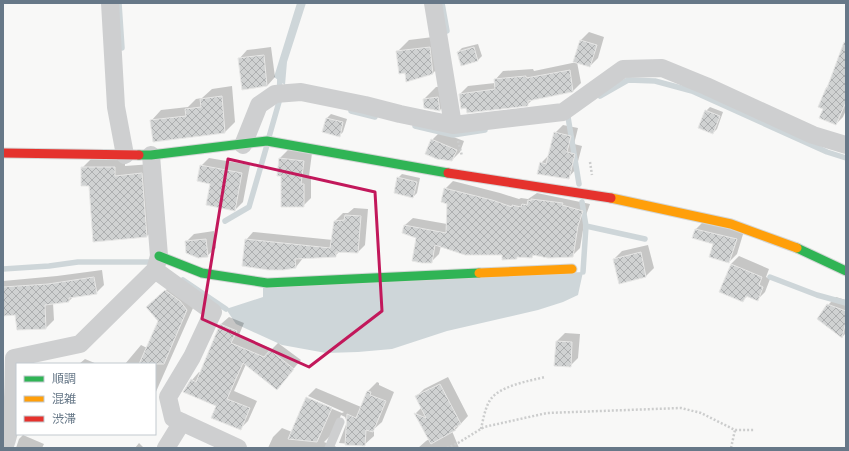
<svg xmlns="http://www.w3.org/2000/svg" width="849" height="451" viewBox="0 0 849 451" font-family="Karla,'Noto Sans JP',sans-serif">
  <defs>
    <pattern id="building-cross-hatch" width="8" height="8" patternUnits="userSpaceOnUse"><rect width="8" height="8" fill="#d0d2d2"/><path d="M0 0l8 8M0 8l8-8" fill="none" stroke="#adafb0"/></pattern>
  </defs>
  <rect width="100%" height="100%" fill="#f8f8f7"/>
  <!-- water -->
  <path fill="#ced6d9" d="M 297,3 L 306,3 L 287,62 L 285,85 L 274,77 Z
    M 583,272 L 578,295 L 563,302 L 538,310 L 447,331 L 392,349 L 358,352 L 326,353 L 282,345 L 236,324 L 226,309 L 263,297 L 263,288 Z"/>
  <!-- shadow -->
  <path fill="#0003" d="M 589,32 L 604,37 L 598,58 L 590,66 L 581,40 Z
    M 441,36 L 445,61 L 433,73 L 407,80 L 406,72 L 397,52 L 409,40 Z
    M 478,44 L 482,56 L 478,60 L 458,52 L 462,48 Z
    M 271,47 L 275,77 L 267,86 L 239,59 L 247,50 Z
    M 846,59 L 846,110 L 843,117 L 836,124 L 824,108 L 826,88 Z
    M 577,62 L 581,83 L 573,91 L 534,98 L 527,105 L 460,94 L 468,86 L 495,83 L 495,80 L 503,71 L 533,69 L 534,71 Z
    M 232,86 L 235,122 L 225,132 L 153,141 L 151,121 L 161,110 L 188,107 L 196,99 L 202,98 L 212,89 Z
    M 449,86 L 451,99 L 440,110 L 424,99 L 436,87 Z
    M 710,107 L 723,112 L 717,129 L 713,133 L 706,111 Z
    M 331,114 L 347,119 L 343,132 L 339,136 L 327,118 Z
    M 563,125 L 578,128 L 574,144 L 582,146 L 576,169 L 568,178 L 541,163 L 550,154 L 555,133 Z
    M 440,132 L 464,141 L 460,152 L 452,160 L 432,140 Z
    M 288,150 L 312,153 L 309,176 L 311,176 L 311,198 L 303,206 L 282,176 L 280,158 Z
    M 93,157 L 125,157 L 125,166 L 152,164 L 157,226 L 147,236 L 82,168 Z
    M 209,158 L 250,165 L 243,202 L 235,210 L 211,183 L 201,166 Z
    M 402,174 L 420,178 L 417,193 L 413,197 L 398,178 Z
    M 453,181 L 500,193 L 519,199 L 521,198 L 528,199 L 537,193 L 590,204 L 585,218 L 580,248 L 572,256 L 535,254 L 532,257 L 518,256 L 516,258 L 504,254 L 441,246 L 439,254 L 431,262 L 418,238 L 405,225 L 413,218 L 447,224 L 448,203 L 445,189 Z
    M 354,208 L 368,209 L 365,245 L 358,252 L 340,251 L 335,256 L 303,258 L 296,267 L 246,240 L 253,232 L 333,240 L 335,221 L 343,213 L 348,213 Z
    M 704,221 L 744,231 L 737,254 L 729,262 L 715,243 L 694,237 L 696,229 Z
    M 214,231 L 216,248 L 207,256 L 186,242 L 194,234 Z
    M 648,245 L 654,268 L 646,276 L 620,283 L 614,259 L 622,251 Z
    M 739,256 L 769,269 L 766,277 L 770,279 L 765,292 L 757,300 L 748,296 L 743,300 L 731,264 Z
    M 102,270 L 104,285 L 96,293 L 74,296 L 69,301 L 53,303 L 54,320 L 46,328 L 16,314 L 3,315 L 3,281 L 57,276 Z
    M 176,281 L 197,299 L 155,394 L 155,364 L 125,364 L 141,345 L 147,348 L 159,321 L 147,307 Z
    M 836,297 L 846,300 L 846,333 L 842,337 L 828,305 Z
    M 229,317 L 244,323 L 239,335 L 272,349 L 278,343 L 301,360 L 277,388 L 246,364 L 234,391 L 257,401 L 248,421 L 240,429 L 192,380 L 199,372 L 201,373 L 221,324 Z
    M 565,333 L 580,334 L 578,358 L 570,366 L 557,341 Z
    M 85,359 L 97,364 L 79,364 Z
    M 448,377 L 468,416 L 456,429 L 452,431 L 459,448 L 418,448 L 426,441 L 429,439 L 416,413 L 422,407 L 416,397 L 424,389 Z
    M 377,382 L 379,383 L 379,385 L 394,392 L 382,422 L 374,429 L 374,436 L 364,445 L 339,443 L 347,422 L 345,417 L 341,415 L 334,432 L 324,442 L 339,448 L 268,448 L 273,437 L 282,428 L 292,432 L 306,398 L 342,413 L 344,412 L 308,396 L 316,388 L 361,407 L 368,391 Z
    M 23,435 L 44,444 L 42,448 L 16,448 L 19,439 Z
    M 139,443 L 144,448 L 135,448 Z"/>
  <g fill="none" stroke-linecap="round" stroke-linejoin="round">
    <!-- stream -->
    <path stroke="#ced6d9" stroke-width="5.5" d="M 119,3 L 122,48
      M 442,3 L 447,31
      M 600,96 L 628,80 L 655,81 L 692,91 L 827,152 L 846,158
      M 351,111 L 375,117
      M 568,117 L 579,184
      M 415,126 L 453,135 L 485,130
      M 269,137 L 279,102 L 280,75
      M 582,202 L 586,226 L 583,272
      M 225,221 L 249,207 L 267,145
      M 586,226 L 645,239
      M 3,269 L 49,266 L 78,262 L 148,262
      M 770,277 L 817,295 L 846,303
      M 183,280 L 226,309"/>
  </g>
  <!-- building -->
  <path fill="url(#building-cross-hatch)" stroke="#e7e7e6" d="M 580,40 L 597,45 L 590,67 L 573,62 Z
    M 844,42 L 846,42 L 846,102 L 836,125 L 819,118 L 823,109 L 818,107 L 826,88 L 827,88 Z
    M 430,47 L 433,74 L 406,82 L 405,73 L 399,74 L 396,51 Z
    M 474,47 L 478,61 L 461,66 L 457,52 Z
    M 264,55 L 267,86 L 242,90 L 238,58 Z
    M 570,70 L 573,92 L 572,92 L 528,101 L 528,106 L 467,113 L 466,108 L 461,109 L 459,94 L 495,89 L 494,79 L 526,76 L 526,78 Z
    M 222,96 L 225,133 L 153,142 L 150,120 L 186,116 L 185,109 L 201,107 L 200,99 Z
    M 438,97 L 440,111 L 424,108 L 423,99 Z
    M 705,110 L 720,116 L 713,134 L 698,128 Z
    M 326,118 L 343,122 L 340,137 L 322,132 Z
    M 554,132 L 571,136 L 567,152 L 575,154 L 569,179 L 537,174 L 540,162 L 546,164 Z
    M 431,139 L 457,150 L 452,161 L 437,159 L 425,154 Z
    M 279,158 L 304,161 L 301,184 L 304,184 L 304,207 L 281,207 L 281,176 L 277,176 Z
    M 200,165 L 242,173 L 235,211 L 206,205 L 210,184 L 197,181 Z
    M 81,167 L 115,167 L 115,176 L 142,173 L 147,237 L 93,242 L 89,186 L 81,186 Z
    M 397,177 L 417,182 L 413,198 L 394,193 Z
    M 444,188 L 492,200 L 512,207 L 512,205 L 521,207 L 522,204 L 527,205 L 528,200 L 531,201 L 531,199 L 563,203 L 562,205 L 583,211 L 578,226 L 573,257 L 548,258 L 533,255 L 532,258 L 517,257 L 517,259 L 502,260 L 502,255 L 465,255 L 435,245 L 432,263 L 422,263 L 412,261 L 416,238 L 402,233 L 404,225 L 446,233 L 447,204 L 441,202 Z
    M 345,215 L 361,216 L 358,253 L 336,252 L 336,257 L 295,259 L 296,268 L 283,270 L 268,270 L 242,266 L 245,239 L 330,248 L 334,221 L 344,220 Z
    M 695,229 L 737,239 L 729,263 L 709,257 L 713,244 L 692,238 Z
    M 206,239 L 208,257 L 198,258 L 186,253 L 185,241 Z
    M 641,252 L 646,277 L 619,284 L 613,259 Z
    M 731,264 L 762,277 L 759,285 L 763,287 L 758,301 L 746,296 L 743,302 L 719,292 Z
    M 94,277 L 97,294 L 69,298 L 69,302 L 45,305 L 46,329 L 17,330 L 15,315 L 3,316 L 3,287 L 48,284 Z
    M 165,290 L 180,301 L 187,310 L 164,364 L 139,364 L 158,321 L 146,307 Z
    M 827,304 L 846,311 L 846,321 L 842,338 L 817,319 Z
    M 220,324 L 237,331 L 231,343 L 264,357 L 270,350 L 294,369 L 277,390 L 243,363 L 227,399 L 250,408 L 241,430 L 211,418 L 216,406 L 183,392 L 191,379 L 196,382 Z
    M 556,341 L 572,342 L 571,367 L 554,366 Z
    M 440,384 L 461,424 L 454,428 L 456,430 L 431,444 L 414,413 L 426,418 L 415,396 Z
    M 367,391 L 371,392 L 370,395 L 386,401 L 373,432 L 366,430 L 365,446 L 345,445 L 347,414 L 356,418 Z
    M 306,397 L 332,408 L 317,442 L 288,439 Z"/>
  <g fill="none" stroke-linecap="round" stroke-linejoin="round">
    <!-- fast casing -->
    <g stroke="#d4d6d6" stroke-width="11">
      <path id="fast" d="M 139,155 L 151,155 L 267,141 L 448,173
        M 797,248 L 846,271
        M 159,256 L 202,273 L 267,283 L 479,273"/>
    </g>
    <!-- slow casing -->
    <g stroke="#d4d6d6" stroke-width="11">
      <path id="slow" d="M 611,198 L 731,224 L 797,248
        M 479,273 L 572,269"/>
    </g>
    <!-- jam casing -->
    <g stroke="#d4d6d6" stroke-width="11">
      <path id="jam" d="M 3,153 L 139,155
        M 448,173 L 611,198"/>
    </g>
    <!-- path -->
    <path stroke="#cccdcd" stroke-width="2.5" stroke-dasharray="2 2" stroke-linecap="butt" d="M 458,141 L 462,156
      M 590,162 L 592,175
      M 481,429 C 483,420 485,409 489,402 C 497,386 529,381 545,377
      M 447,448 L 458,443 L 484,427 L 547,413 L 681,408 L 701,413 L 735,430 L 754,430
      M 731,448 L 735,430"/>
    <!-- lane -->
    <path stroke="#cecfd0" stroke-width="9" d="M 329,448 L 340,422"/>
    <!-- street -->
    <path stroke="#cecfd0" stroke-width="18" d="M 110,3 L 116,107 L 125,155
      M 433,3 L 453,125
      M 243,145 L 259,105 L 275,94 L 301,92 L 365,105 L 400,114 L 453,125 L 563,112 L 623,69 L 662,68 L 706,86 L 813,135 L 846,145
      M 155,270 L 213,312 L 192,357 L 168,397 L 173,418 L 238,448
      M 4,448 C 15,421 13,386 14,358 L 80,344 L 155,270 L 159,256 L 151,155
      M 166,448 L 182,422"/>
    <!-- fast -->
    <use href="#fast" stroke="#30b455" stroke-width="9"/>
    <!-- slow -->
    <use href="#slow" stroke="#ff9f0a" stroke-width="9"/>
    <!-- jam -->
    <use href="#jam" stroke="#e5322d" stroke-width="9"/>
  </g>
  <!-- marked area -->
  <path fill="none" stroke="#c2185b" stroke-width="3" stroke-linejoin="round" d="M 228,159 L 375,192 L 382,311 L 309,367 L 202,319 Z"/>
  <!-- border -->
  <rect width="849" height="451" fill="none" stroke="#677888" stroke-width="8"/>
  <!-- legend -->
  <rect x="16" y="363" width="140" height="72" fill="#ffffff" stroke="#c2c9cf"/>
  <rect x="24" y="376" width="20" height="6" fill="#30b455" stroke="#c2c9cf"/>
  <text x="52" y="383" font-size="12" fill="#677888">順調</text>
  <rect x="24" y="396" width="20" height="6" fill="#ff9f0a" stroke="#c2c9cf"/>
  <text x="52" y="403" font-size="12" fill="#677888">混雑</text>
  <rect x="24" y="416" width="20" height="6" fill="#e5322d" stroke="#c2c9cf"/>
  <text x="52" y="423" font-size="12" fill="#677888">渋滞</text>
</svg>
